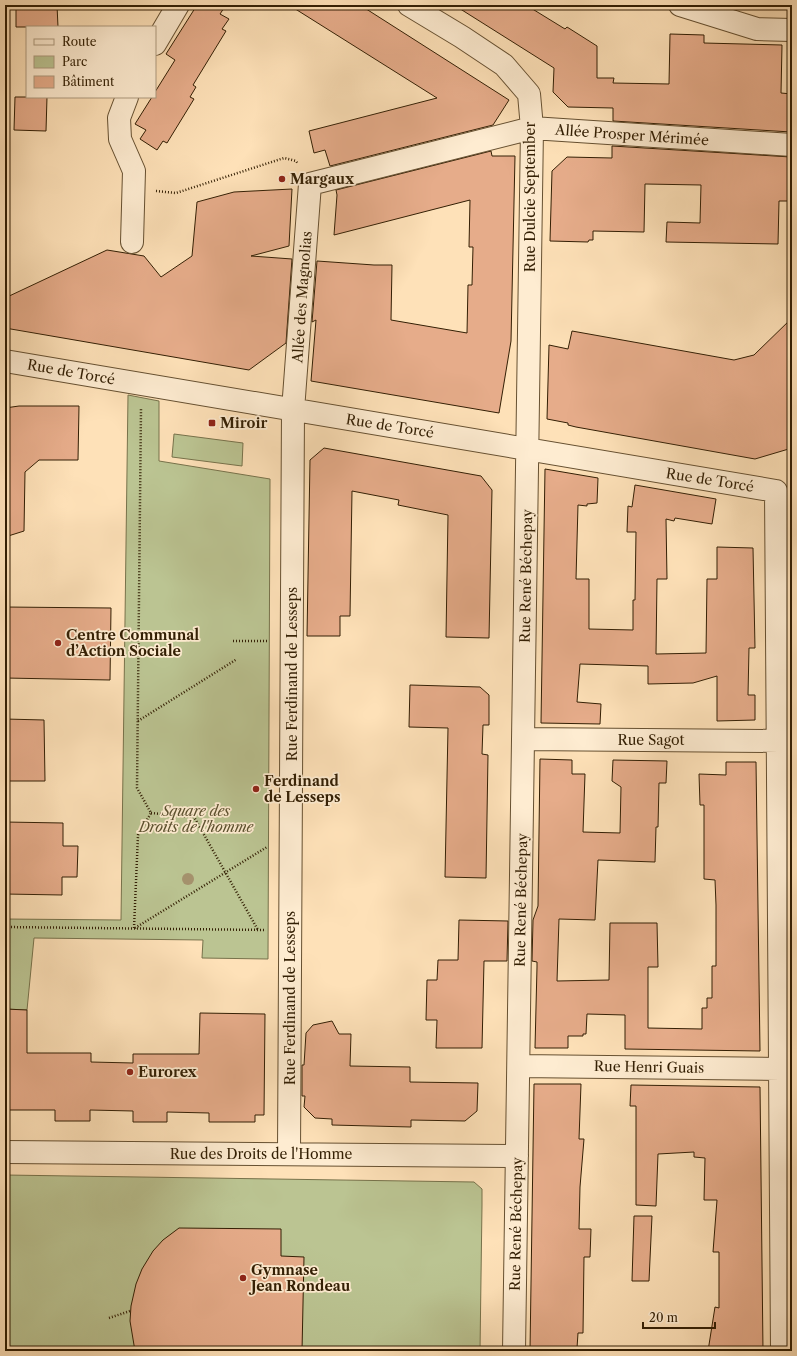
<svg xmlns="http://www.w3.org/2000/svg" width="797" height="1356" viewBox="0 0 797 1356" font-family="'Libre Caslon Text',serif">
  <rect width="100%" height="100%" fill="#fee1b8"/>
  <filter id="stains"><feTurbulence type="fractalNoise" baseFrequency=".005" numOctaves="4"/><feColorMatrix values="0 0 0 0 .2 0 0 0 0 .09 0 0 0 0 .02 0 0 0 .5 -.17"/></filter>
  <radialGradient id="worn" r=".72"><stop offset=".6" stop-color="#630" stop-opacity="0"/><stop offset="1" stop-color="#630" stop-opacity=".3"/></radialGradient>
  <!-- green -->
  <path fill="#bbc492" stroke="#77724b" d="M 128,395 L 159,401 L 159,461 L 270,479 L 268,959 L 202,958 L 203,940 L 34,938 L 27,1010 L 5,1009 L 5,919 L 121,920 Z
    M 174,434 L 243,443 L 242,466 L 172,457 Z
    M 5,1175 L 474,1182 L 482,1189 L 482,1205 L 480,1351 L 5,1351 Z"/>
  <!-- building -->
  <path fill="#e6ac8a" stroke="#331f04" d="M 16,5 L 57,5 L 58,27 L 16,27 Z
    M 197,5 L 226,5 L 220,14 L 229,19 L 222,29 L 226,31 L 193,85 L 196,87 L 190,97 L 194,99 L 167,143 L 163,141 L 157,150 L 140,139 L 146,130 L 135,124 L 152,97 L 155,97 L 155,92 L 175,60 L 166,54 Z
    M 289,5 L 360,5 L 509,100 L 493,125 L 330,166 L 325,150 L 314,153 L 309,131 L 437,98 Z
    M 454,5 L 526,5 L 565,29 L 567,27 L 597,46 L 597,78 L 614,78 L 613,83 L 669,84 L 670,34 L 704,35 L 704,43 L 782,45 L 781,93 L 792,94 L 791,132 L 613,121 L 613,108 L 568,107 L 553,92 L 554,68 Z
    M 15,97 L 47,97 L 46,131 L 14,130 Z
    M 612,146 L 791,157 L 792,201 L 779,201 L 778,244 L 666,242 L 667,222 L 700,223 L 701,185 L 645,184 L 644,232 L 593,231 L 593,240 L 589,240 L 588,242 L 550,241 L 552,171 L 567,157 L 612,158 Z
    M 491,151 L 492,156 L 515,156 L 511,341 L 499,413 L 311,381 L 316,320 L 312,322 L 317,261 L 374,265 L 392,265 L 391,320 L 467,333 L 468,285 L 472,285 L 473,247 L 469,247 L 470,200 L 334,235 L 337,195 L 336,190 Z
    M 292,189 L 289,246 L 251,256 L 292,259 L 286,343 L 249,370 L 5,328 L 5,298 L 107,250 L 144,256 L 161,277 L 192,256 L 197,202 L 234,192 Z
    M 792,318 L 792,448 L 755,459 L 576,427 L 568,425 L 568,423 L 547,419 L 549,345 L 568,349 L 572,331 L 734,360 L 754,355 Z
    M 19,406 L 79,406 L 78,460 L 39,460 L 25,472 L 24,531 L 5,537 L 5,408 Z
    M 324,448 L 481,476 L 492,490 L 489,638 L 446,637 L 448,515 L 398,505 L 399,500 L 352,491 L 350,616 L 340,616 L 340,636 L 307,636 L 310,460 Z
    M 545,469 L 598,478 L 597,503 L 587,504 L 587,506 L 578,505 L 576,579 L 589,579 L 589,629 L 633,630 L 633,600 L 635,600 L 636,532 L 627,532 L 628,506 L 632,507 L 635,485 L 716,499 L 712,524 L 675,518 L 674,521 L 666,519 L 667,579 L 657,579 L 656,654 L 706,653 L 707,579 L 717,579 L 717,547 L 753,548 L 755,648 L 749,648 L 748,695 L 755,695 L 755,720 L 717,721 L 717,676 L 693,683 L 648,684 L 648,666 L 580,664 L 577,702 L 601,704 L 600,724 L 541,723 Z
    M 5,607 L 111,608 L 110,680 L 5,678 Z
    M 410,685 L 480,687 L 489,695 L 489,725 L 483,725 L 482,754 L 488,755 L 486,878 L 445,877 L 448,728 L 409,727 Z
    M 5,719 L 44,720 L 45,781 L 5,781 Z
    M 540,759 L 572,760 L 572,774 L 585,774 L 583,832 L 620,833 L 621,787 L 612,781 L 613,760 L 667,761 L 666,783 L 659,783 L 658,827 L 656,827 L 655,862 L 598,860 L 595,920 L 559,919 L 557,981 L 609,980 L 610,923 L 657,923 L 658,967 L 648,967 L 648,1028 L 702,1029 L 702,1008 L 707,1008 L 707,998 L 712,998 L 712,966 L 716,966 L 716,905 L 715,880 L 704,879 L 704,805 L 700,805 L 699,774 L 726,775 L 726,762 L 756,762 L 760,1051 L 625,1049 L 625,1015 L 587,1014 L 586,1034 L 583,1034 L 583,1036 L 568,1036 L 568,1048 L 535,1048 L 537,967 L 537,962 L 532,961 L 533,920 L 538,906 Z
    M 5,822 L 63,823 L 63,846 L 78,846 L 77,877 L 62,877 L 62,895 L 5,894 Z
    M 459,920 L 508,921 L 507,961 L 484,961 L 482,1048 L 436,1048 L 437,1020 L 426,1020 L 427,980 L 437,980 L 438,960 L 458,960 Z
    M 5,1009 L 27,1010 L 27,1053 L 91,1053 L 91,1062 L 133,1063 L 133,1054 L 199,1054 L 200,1013 L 265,1014 L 264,1115 L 255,1115 L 255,1122 L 209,1122 L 209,1113 L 167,1112 L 167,1122 L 133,1122 L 133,1111 L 90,1110 L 90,1121 L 55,1121 L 55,1110 L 5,1110 Z
    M 332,1021 L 339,1034 L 351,1034 L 350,1066 L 410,1067 L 410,1082 L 478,1083 L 477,1111 L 465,1121 L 411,1120 L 411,1127 L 332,1125 L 332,1119 L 315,1118 L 304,1107 L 305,1096 L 302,1096 L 302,1065 L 304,1065 L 306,1033 L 313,1025 Z
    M 534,1084 L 581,1084 L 579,1139 L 584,1139 L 580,1187 L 579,1229 L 591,1229 L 590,1257 L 584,1257 L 583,1333 L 578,1333 L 577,1348 L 572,1348 L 572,1351 L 530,1351 Z
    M 631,1085 L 760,1087 L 763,1351 L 708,1351 L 715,1307 L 719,1308 L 719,1252 L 713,1252 L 717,1200 L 704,1200 L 705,1158 L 694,1157 L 694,1152 L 658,1154 L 656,1206 L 636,1205 L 636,1106 L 630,1106 Z
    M 634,1216 L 652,1216 L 649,1281 L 632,1281 Z
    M 179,1228 L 281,1229 L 281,1256 L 304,1257 L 302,1351 L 135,1351 L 130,1321 L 131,1306 L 136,1284 L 142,1269 L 153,1251 L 163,1240 Z"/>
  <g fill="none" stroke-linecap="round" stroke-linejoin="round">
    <!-- minor casing -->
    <g stroke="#665031" stroke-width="24">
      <path id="minor" d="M 409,5 L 462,37 L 504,65 L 529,94 L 532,128 L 514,1351
        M 680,5 L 757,29 L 792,30
        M 155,44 L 178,5
        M 127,97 L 119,118 L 120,139 L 134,171 L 132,242
        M 5,361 L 776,491
        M 776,491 L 782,1351
        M 523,739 L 778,741
        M 519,1066 L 780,1069
        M 5,1152 L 517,1156
        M 289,1154 L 293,410 L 310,184 L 532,128 L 792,145"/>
    </g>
    <!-- path -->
    <path stroke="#331f04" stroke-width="2.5" stroke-dasharray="1 2" stroke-linecap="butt" d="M 156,191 L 176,193 L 284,158 L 296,161 L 298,164
      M 233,641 L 269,641
      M 138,721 L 237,659
      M 151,813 L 194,817 L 258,930
      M 5,927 L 266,930
      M 134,928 L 138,835 L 151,813 L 137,788 L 141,408
      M 135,928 L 267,847
      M 109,1318 L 130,1311"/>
    <!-- minor -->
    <use href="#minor" stroke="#feecd1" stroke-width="22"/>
  </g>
  <!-- trees -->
  <circle fill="#a5926d" cx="188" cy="879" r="6"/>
  <!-- markers -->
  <g fill="#8f2418" stroke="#feecd1" stroke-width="1.5">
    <circle cx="282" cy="179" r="4"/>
    <rect x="208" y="419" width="8" height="8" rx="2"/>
    <circle cx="58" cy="643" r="4"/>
    <circle cx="256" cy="789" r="4"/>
    <circle cx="130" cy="1072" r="4"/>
    <circle cx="243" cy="1278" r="4"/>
  </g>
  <g text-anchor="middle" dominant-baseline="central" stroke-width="3.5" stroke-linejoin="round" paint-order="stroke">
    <!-- street labels -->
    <g font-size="14" fill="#331f04" stroke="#feecd1">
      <text transform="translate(632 135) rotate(4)">Allée Prosper Mérimée</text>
      <text transform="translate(530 197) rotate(-90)">Rue Dulcie September</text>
      <text transform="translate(302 297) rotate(-86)">Allée des Magnolias</text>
      <text transform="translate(71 372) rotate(10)">Rue de Torcé</text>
      <text transform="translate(390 426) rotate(9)">Rue de Torcé</text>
      <text transform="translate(710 480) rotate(9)">Rue de Torcé</text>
      <text transform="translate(526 576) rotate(-89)">Rue René Béchepay</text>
      <text transform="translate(292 674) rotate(-90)">Rue Ferdinand de Lesseps</text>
      <text x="651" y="740">Rue Sagot</text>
      <text transform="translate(521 900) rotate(-89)">Rue René Béchepay</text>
      <text transform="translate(290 998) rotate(-90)">Rue Ferdinand de Lesseps</text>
      <text transform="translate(649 1067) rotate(1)">Rue Henri Guais</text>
      <text x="261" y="1154">Rue des Droits de l'Homme</text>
      <text transform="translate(516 1224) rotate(-89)">Rue René Béchepay</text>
    </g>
    <!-- poi labels -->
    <g font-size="14" font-weight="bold" fill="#331f04" stroke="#feecd1" text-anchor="start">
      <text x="290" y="179">Margaux</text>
      <text x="220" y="423">Miroir</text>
      <text x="66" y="635">Centre Communal<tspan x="66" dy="16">d’Action Sociale</tspan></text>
      <text x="264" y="781">Ferdinand<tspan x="264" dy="16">de Lesseps</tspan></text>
      <text x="138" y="1072">Eurorex</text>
      <text x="251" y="1270">Gymnase<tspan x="251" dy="16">Jean Rondeau</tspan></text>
    </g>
    <!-- park labels -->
    <g font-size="14" font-style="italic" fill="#5c512f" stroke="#feecd1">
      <text x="196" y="811">Square des<tspan x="196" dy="16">Droits de l'homme</tspan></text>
    </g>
  </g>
  <!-- margin -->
  <rect width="797" height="1356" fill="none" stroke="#fee1b8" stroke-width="20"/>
  <rect x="6" y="6" width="785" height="1344" fill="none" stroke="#331f04" stroke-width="2"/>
  <rect x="10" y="10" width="777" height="1336" fill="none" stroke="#331f04"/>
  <!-- legend -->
  <rect x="26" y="26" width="130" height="72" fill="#feecd1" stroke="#ad9a7f"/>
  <rect x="34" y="39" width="20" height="6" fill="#feecd1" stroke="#ad9a7f"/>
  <text x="62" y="46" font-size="12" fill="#331f04">Route</text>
  <rect x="34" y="56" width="20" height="12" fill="#bbc492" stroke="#ad9a7f"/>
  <text x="62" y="66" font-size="12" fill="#331f04">Parc</text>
  <rect x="34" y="76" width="20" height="12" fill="#e6ac8a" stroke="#ad9a7f"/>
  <text x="62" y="86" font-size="12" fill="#331f04">Bâtiment</text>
  <!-- scale -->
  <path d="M643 1322v6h72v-6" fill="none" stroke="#331f04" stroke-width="2"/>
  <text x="649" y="1322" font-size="12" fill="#331f04" stroke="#feecd1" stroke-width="3" paint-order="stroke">20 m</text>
  <rect width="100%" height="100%" filter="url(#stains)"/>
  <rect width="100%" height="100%" fill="url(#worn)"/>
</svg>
